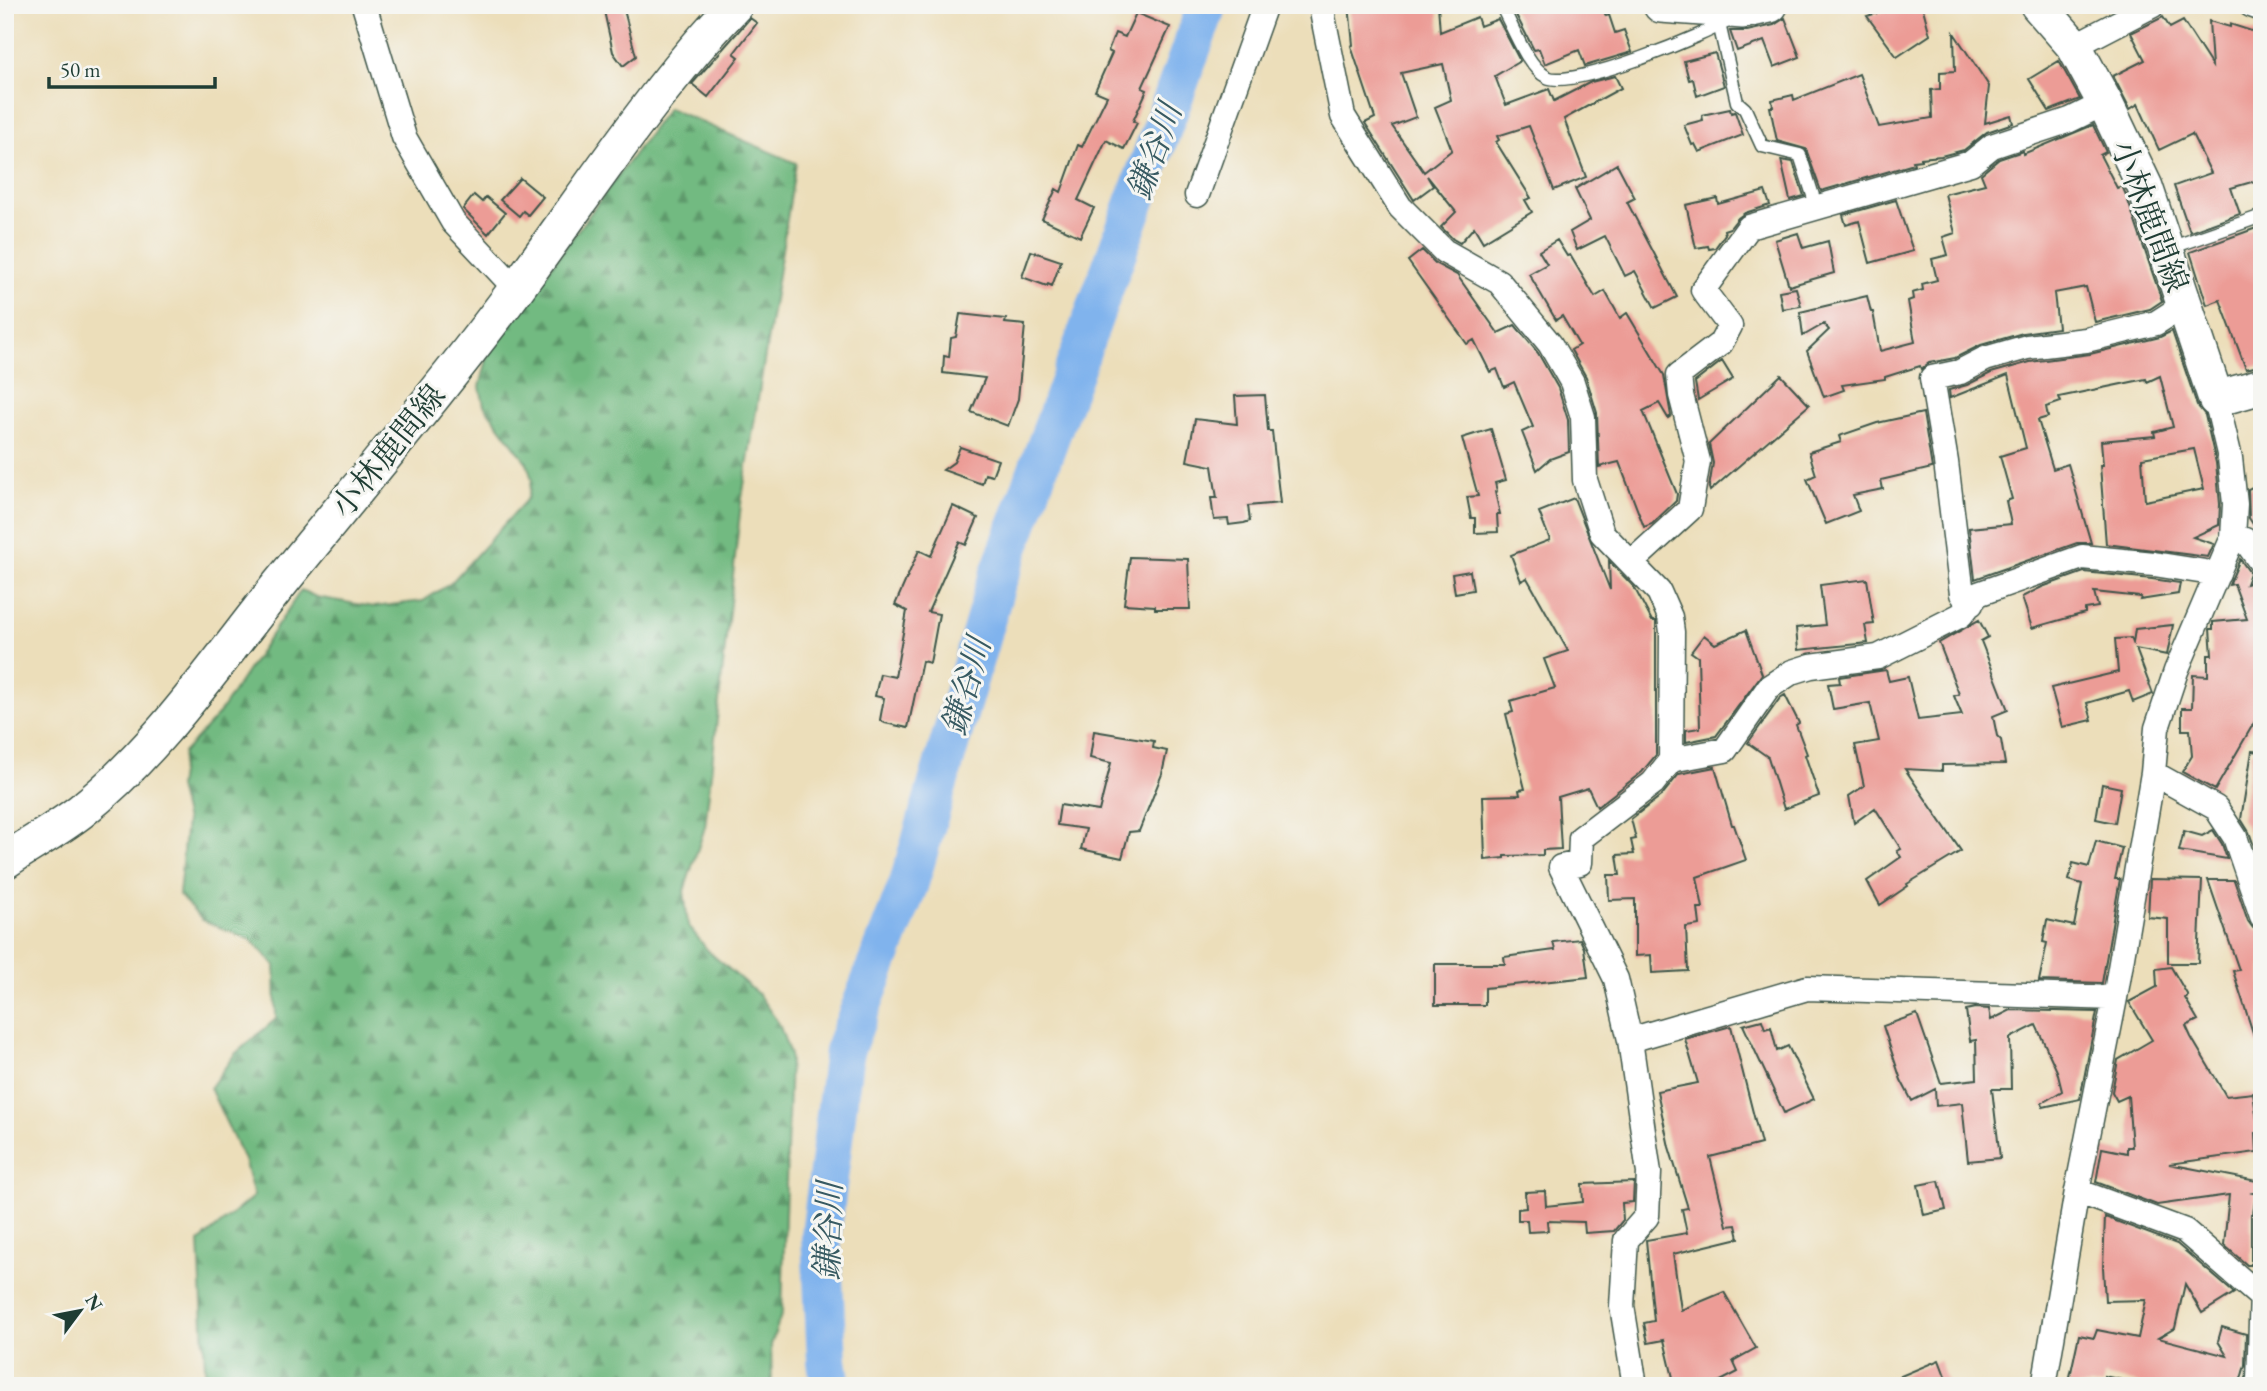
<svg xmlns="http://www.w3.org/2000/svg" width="2267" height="1391" viewBox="0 0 2267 1391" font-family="'EB Garamond','Noto Serif JP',serif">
  <defs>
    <pattern id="forest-firs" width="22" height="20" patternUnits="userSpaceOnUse" patternTransform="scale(1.75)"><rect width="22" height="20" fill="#72ba81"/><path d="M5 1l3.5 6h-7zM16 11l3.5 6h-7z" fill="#5d986a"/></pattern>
  </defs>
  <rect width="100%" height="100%" fill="#f6f6f2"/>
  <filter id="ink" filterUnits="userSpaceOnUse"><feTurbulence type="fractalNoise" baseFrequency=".0143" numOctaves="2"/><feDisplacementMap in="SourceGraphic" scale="14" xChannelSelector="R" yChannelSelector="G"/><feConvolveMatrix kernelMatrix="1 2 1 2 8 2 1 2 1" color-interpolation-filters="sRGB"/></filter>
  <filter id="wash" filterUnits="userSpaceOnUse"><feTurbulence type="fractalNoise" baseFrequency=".00686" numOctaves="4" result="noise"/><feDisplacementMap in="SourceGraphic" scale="28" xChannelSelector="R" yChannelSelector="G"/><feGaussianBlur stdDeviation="1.57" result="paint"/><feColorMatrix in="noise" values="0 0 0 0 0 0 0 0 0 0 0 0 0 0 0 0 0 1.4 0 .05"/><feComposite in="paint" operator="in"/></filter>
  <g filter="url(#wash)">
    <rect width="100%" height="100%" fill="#ecdeba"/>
    <!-- forest -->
    <path fill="url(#forest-firs)" stroke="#487c5a" stroke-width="2" d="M 668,108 L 796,163 L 741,504 L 705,827 L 684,891 L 688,925 L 709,952 L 758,994 L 779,1024 L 790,1055 L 782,1312 L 771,1345 L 772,1386 L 206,1386 L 199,1242 L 254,1196 L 244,1160 L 210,1088 L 235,1054 L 276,1019 L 275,965 L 251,940 L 202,920 L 179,895 L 186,821 L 178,787 L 183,753 L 218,715 L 301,590 L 316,597 L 374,607 L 423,601 L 451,583 L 528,498 L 532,480 L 527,463 L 484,405 L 480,387 L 489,351 Z"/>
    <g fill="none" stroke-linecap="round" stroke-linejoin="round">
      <!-- river -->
      <path stroke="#80b3ed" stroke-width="40" d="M 831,1386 L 827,1361 L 821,1235 L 844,1051 L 909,883 L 995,587 L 1207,5"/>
    </g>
    <g id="blocks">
      <!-- building -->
      <path fill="#ec9c96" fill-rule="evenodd" d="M 1349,5 L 1438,5 L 1440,32 L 1477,17 L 1480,26 L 1498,19 L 1520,61 L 1495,76 L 1506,105 L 1549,89 L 1554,101 L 1591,82 L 1615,76 L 1621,88 L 1564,119 L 1586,177 L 1554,190 L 1529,126 L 1497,136 L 1499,140 L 1496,142 L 1531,198 L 1525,200 L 1532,212 L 1483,242 L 1474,227 L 1460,243 L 1453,239 L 1441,227 L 1456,212 L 1427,176 L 1433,186 L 1414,200 L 1365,123 L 1375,118 L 1351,46 L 1353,45 ZM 1443,64 L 1451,100 L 1435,107 L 1452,150 L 1424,172 L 1392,126 L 1416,117 L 1401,73 Z
        M 1511,5 L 1601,5 L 1606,16 L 1609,15 L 1615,33 L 1624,30 L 1632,52 L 1585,66 L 1579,50 L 1545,64 L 1539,49 L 1534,50 Z
        M 1906,5 L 1922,5 L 1930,35 L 1897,57 L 1867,16 Z
        M 623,6 L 636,56 L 623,66 L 613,52 L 604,11 Z
        M 1136,13 L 1170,27 L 1142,88 L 1147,90 L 1133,121 L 1137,123 L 1124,149 L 1106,140 L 1078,200 L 1094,208 L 1080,237 L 1042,219 L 1056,189 L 1061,192 L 1078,145 L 1082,147 L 1107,96 L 1095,91 L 1112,53 L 1108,51 L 1115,33 L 1125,37 Z
        M 2163,17 L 2170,28 L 2183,21 L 2212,66 L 2209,21 L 2230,27 L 2230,24 L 2258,33 L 2262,48 L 2262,179 L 2231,188 L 2240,214 L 2190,232 L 2174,186 L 2211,173 L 2192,134 L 2159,150 L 2138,104 L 2130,109 L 2113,76 L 2145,60 L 2131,33 Z
        M 750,18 L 757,23 L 734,53 L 739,57 L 708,97 L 692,84 Z
        M 1785,18 L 1800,57 L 1774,67 L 1764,41 L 1737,51 L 1730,31 L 1747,31 L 1774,25 Z
        M 1954,33 L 1989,86 L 1985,123 L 2011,115 L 2013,123 L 1987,132 L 1964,150 L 1941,156 L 1921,158 L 1921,160 L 1913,161 L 1914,164 L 1821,191 L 1806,149 L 1777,141 L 1770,107 L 1773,107 L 1772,100 L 1793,95 L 1794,100 L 1859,74 L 1879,127 L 1932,118 L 1931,90 L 1940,89 L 1940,72 L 1955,71 Z
        M 1715,53 L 1724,86 L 1697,96 L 1693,79 L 1689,80 L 1684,61 Z
        M 2059,61 L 2080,99 L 2049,111 L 2029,79 Z
        M 1730,109 L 1731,113 L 1735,112 L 1743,135 L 1699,152 L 1695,144 L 1692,145 L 1684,125 L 1703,120 L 1702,115 Z
        M 2093,125 L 2106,152 L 2100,155 L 2117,188 L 2122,186 L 2126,195 L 2162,301 L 2150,309 L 2095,322 L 2086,287 L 2054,293 L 2058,328 L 2023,333 L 1981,345 L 1955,358 L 1929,363 L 1921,369 L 1920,366 L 1885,377 L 1885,379 L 1842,385 L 1844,390 L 1824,397 L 1807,351 L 1829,330 L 1824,324 L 1803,336 L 1800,312 L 1867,296 L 1871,312 L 1873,312 L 1880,351 L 1915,342 L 1908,301 L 1913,299 L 1912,293 L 1923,290 L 1922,284 L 1937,280 L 1932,259 L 1948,255 L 1943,237 L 1955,233 L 1945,194 L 1985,184 L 1981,174 L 1999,159 L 2023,151 L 2023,154 Z
        M 1781,160 L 1793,162 L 1804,196 L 1790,200 Z
        M 1617,164 L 1635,198 L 1627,202 L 1677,297 L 1655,308 L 1635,271 L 1625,276 L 1605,236 L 1577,250 L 1570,232 L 1590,220 L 1575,189 Z
        M 520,178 L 543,197 L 528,215 L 523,211 L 519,216 L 500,200 Z
        M 1765,191 L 1770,205 L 1745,213 L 1738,218 L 1730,228 L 1724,230 L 1725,234 L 1715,248 L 1709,249 L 1708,246 L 1696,248 L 1686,205 L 1717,198 L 1718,204 Z
        M 474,195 L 482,202 L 486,197 L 505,213 L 488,234 L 463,209 Z
        M 1896,200 L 1913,251 L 1870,263 L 1859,221 L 1846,225 L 1843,215 Z
        M 2262,226 L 2262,365 L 2246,369 L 2220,300 L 2207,305 L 2190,252 Z
        M 1798,233 L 1803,248 L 1828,241 L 1834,273 L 1789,286 L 1775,240 Z
        M 1557,240 L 1567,256 L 1570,255 L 1595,297 L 1605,291 L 1620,318 L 1627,313 L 1664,375 L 1671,416 L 1668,418 L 1659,403 L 1643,411 L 1677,494 L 1676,501 L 1652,524 L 1644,527 L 1619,462 L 1599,467 L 1597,413 L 1586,377 L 1571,350 L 1579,345 L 1562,316 L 1556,320 L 1529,274 L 1547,264 L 1539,251 Z
        M 1422,250 L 1436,264 L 1457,275 L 1498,333 L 1515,325 L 1538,353 L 1558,388 L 1568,420 L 1569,452 L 1550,459 L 1537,470 L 1522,432 L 1533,427 L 1514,382 L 1504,387 L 1497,369 L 1490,372 L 1474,340 L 1467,344 L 1408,261 Z
        M 1031,251 L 1061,261 L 1052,286 L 1048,284 L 1047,286 L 1022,277 Z
        M 1796,288 L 1801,306 L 1782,309 L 1779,291 Z
        M 960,314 L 1006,319 L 1005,323 L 1025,325 L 1018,399 L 1008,426 L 971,412 L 985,378 L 943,373 L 944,356 L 949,357 L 951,338 L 956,337 Z
        M 2172,331 L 2197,405 L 2205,415 L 2216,463 L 2220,504 L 2219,525 L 2193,537 L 2214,544 L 2208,557 L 2106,544 L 2100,465 L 2103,465 L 2101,441 L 2155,436 L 2154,432 L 2173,427 L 2160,376 L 2147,382 L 2146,379 L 2059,397 L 2061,402 L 2046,407 L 2048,417 L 2038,420 L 2053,469 L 2068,464 L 2091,543 L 2077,543 L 1975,579 L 1969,528 L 2011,524 L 2006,501 L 2012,499 L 2000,456 L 2026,448 L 2008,375 L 1950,398 L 1949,390 L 1967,385 L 1991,373 L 2030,362 L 2090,354 L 2160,337 ZM 2194,449 L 2204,489 L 2145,501 L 2142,458 Z
        M 1722,361 L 1733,379 L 1698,400 L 1695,382 Z
        M 1781,375 L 1809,405 L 1710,491 L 1709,488 L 1713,463 L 1709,444 Z
        M 1265,395 L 1268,431 L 1272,431 L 1280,503 L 1248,506 L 1250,521 L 1244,523 L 1229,525 L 1228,519 L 1214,520 L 1211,498 L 1217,498 L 1212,466 L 1187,461 L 1195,419 L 1237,424 L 1235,396 Z
        M 1923,413 L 1932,468 L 1881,480 L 1883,489 L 1853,495 L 1859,511 L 1826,524 L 1807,479 L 1816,475 L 1809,452 L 1841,442 L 1839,436 L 1877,423 Z
        M 1491,429 L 1506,480 L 1495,483 L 1497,491 L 1495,492 L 1500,514 L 1497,514 L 1498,532 L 1475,533 L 1475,518 L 1471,518 L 1467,497 L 1478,496 L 1462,438 Z
        M 960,447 L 998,460 L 992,476 L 985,474 L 982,484 L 943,470 L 954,462 Z
        M 2262,482 L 2262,538 L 2249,518 L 2248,489 Z
        M 1574,498 L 1610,590 L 1609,561 L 1634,587 L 1652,621 L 1656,621 L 1656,755 L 1642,772 L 1597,807 L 1588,788 L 1558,797 L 1561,849 L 1543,850 L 1543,855 L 1505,856 L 1505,858 L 1485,860 L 1483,796 L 1520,795 L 1519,790 L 1525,789 L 1506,714 L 1513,712 L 1510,701 L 1555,688 L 1544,659 L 1568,651 L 1527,578 L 1521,581 L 1511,555 L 1550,540 L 1539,512 Z
        M 953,506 L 978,518 L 966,545 L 959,542 L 928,612 L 939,614 L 930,663 L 922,661 L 908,728 L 885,723 L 880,720 L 884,698 L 875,696 L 880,674 L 895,677 L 907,611 L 895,605 L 919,550 L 931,556 Z
        M 1130,557 L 1188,559 L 1190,609 L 1155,609 L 1155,606 L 1124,604 Z
        M 2240,559 L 2250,573 L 2246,584 L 2262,579 L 2262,709 L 2215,790 L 2182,772 L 2192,756 L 2190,730 L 2182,730 L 2182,708 L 2192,708 L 2193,675 L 2208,676 L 2208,655 L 2212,655 L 2210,629 L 2213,629 L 2213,622 L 2247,619 L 2234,584 L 2229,585 Z
        M 1470,571 L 1473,590 L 1455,593 L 1452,574 Z
        M 2084,572 L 2152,579 L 2180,583 L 2178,594 L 2140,600 L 2141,597 L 2094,592 L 2098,607 L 2085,609 L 2085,613 L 2032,628 L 2022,597 L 2042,587 Z
        M 1867,579 L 1874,624 L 1865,625 L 1868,643 L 1798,650 L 1796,628 L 1825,625 L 1820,585 Z
        M 1979,620 L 1988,637 L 1981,641 L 2008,710 L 1993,716 L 1997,736 L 2001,740 L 2005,764 L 1942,765 L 1942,771 L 1905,769 L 1961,851 L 1907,884 L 1908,886 L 1880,905 L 1867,881 L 1901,857 L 1897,851 L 1901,849 L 1875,808 L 1854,823 L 1849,796 L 1864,786 L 1855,745 L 1879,741 L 1870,703 L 1833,709 L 1828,684 L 1840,683 L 1839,677 L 1886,670 L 1889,681 L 1908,677 L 1918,720 L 1962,715 L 1954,696 L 1959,694 L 1939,643 Z
        M 2173,625 L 2167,655 L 2136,649 L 2153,694 L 2133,702 L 2129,691 L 2087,703 L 2092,720 L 2062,727 L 2051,688 L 2118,672 L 2115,639 L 2131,638 L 2133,643 L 2135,629 Z
        M 1746,630 L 1762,674 L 1716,736 L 1686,742 L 1686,730 L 1700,728 L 1698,657 L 1691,652 L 1704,635 L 1715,644 Z
        M 1785,695 L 1799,723 L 1796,725 L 1807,754 L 1805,755 L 1819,796 L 1784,809 L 1768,757 L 1748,743 L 1780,698 Z
        M 1094,731 L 1154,741 L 1153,748 L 1167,751 L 1162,774 L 1139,831 L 1129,832 L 1122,858 L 1081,849 L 1086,829 L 1057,825 L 1060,805 L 1099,811 L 1111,763 L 1090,758 Z
        M 2252,751 L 2262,752 L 2262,841 L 2259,860 L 2249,832 L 2241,819 Z
        M 1715,767 L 1732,825 L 1734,825 L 1746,860 L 1697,877 L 1703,908 L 1698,908 L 1700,925 L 1686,927 L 1688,971 L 1652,973 L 1651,955 L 1635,956 L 1635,899 L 1609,900 L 1608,875 L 1620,875 L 1617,855 L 1634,854 L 1631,840 L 1636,839 L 1631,819 L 1662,795 L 1679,774 Z
        M 2102,784 L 2121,788 L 2115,823 L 2096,819 Z
        M 2213,830 L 2222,844 L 2227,859 L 2179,851 L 2184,831 L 2202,836 Z
        M 2096,841 L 2122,848 L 2115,879 L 2120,879 L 2102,983 L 2039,981 L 2047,943 L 2043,942 L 2047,920 L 2074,926 L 2082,884 L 2069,880 L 2073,863 L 2089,867 Z
        M 2150,879 L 2202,880 L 2198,963 L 2168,963 L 2168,919 L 2148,917 Z
        M 2208,880 L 2234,880 L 2248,921 L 2253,928 L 2262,931 L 2262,1044 L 2257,1045 L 2233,971 L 2239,970 Z
        M 1580,939 L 1584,948 L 1588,977 L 1485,988 L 1485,1005 L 1435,1005 L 1435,964 L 1505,964 L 1504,957 L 1555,950 L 1553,942 Z
        M 2171,967 L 2188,996 L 2185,998 L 2198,1020 L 2186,1026 L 2191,1037 L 2226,1096 L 2253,1093 L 2259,1133 L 2256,1133 L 2257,1152 L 2169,1164 L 2262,1182 L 2262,1191 L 2253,1193 L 2256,1194 L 2253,1214 L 2251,1214 L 2251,1265 L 2247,1265 L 2224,1245 L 2229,1195 L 2157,1205 L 2096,1182 L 2102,1148 L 2127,1153 L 2127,1147 L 2132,1147 L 2128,1096 L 2117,1101 L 2112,1092 L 2118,1060 L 2152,1040 L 2129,1002 L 2157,987 L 2156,969 Z
        M 1975,1008 L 1989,1009 L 1991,1020 L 2011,1010 L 2097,1012 L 2080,1099 L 2043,1107 L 2042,1103 L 2062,1091 L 2057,1071 L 2036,1025 L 2010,1038 L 2011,1089 L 1992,1089 L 2000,1158 L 1968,1161 L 1962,1103 L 1936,1106 L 1935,1089 L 1912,1101 L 1901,1080 L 1883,1026 L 1917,1014 L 1941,1083 L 1977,1079 L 1976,1040 L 1970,1041 L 1966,1010 Z
        M 1762,1020 L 1765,1029 L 1771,1027 L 1777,1051 L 1788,1046 L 1814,1099 L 1784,1113 L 1743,1025 Z
        M 1731,1026 L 1761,1144 L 1710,1157 L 1727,1226 L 1736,1225 L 1739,1238 L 1673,1254 L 1681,1310 L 1724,1292 L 1756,1348 L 1733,1361 L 1738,1372 L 1711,1386 L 1675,1386 L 1664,1340 L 1648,1343 L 1644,1323 L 1654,1321 L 1646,1240 L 1687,1233 L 1682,1209 L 1688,1208 L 1669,1147 L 1657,1091 L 1698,1083 L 1685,1039 Z
        M 1939,1181 L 1946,1210 L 1924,1215 L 1918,1185 Z
        M 1634,1182 L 1633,1202 L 1622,1203 L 1623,1220 L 1614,1231 L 1585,1233 L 1584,1222 L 1547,1221 L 1548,1231 L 1528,1232 L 1527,1220 L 1518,1220 L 1518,1209 L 1526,1208 L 1525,1192 L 1545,1191 L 1546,1206 L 1583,1202 L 1582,1184 Z
        M 2105,1217 L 2177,1244 L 2234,1293 L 2202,1313 L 2185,1284 L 2175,1328 L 2158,1338 L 2227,1356 L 2218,1341 L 2222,1327 L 2246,1334 L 2245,1365 L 2239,1386 L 2141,1386 L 2141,1384 L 2104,1376 L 2103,1386 L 2068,1386 L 2079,1335 L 2094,1338 L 2097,1330 L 2138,1338 L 2146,1300 L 2105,1301 L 2103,1267 Z
        M 1939,1360 L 1947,1381 L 1944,1383 L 1945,1386 L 1877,1386 Z"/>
    </g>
  </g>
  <g filter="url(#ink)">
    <use href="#blocks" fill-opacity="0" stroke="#3e5548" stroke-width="2"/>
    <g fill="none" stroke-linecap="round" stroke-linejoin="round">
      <!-- service casing -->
      <g stroke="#3e5548" stroke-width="15">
        <path id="service" d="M 1501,5 C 1512,25 1527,67 1547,77 C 1571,90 1710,34 1734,17
          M 1720,28 L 1737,102 L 1745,109 L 1762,146 L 1800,155 L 1817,208
          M 2167,249 L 2262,216"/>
      </g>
      <!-- minor casing -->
      <g stroke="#3e5548" stroke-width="27">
        <path id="minor" d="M 364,5 L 404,137 L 453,222 L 516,289
          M 1324,5 L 1323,17 L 1343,116 L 1400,207 L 1444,251 L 1499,282 L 1550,344 L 1572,382 L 1583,417 L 1585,480 L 1602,533 L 1659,592 L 1670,617 L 1672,632 L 1671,760 L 1653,783 L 1581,838 L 1580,863 L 1561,867 L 1616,979 L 1630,1040 L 1649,1173 L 1647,1216 L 1626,1240 L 1622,1306 L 1635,1386
          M 2251,5 L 2262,9
          M 2074,46 L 2153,5
          M 1197,195 L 1265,5
          M 2233,537 L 2245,540 L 2262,564
          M 1632,562 L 1690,509 L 1698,461 L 1681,395 L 1679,375 L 1721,343 L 1730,326 L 1703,290 L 1749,227 L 1971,163 L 1992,146 L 2070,120 L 2105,103
          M 1971,604 L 1962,594 L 1946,462 L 1932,378 L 1960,372 L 1985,359 L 2027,347 L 2086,340 L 2156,323 L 2184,305
          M 1671,760 L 1725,750 L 1769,687 L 1792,672 L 1811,666 L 1878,657 L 1961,615 L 1978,594 L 2082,557 L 2154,564 L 2218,574
          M 2153,773 L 2216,808 L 2235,837 L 2262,916
          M 1630,1040 L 1807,988 L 2115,998
          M 2077,1191 L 2185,1231 L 2261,1297
          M 2044,1386 L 2077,1191 L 2115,998 L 2153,773 L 2157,728 L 2176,671 L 2233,537 L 2235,504 L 2230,458 L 2216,399
          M 2256,1386 L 2259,1380 L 2262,1293"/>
      </g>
      <!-- secondary casing -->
      <g stroke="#3e5548" stroke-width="38">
        <path id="secondary" d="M 1661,5 L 1743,11 L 1770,5
          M 2038,5 L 2074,46 L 2105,103 L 2145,187 L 2216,399 L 2262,386
          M 5,861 C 30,844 58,829 81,811 C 158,750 218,661 279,585 C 359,486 441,390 517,288 C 586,195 654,89 735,5"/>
      </g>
      <!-- service -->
      <use href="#service" stroke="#fff" stroke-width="12"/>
      <!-- minor -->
      <use href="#minor" stroke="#fff" stroke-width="24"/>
      <!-- secondary -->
      <use href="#secondary" stroke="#fff" stroke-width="35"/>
    </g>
  </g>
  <g text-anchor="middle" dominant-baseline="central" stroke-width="6" stroke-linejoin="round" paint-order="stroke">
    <!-- street labels -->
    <g font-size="32" fill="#1f3d34" stroke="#f6f6f2">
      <text transform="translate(2150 216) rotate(69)">小林鹿間線</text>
      <text transform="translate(388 451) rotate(-51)">小林鹿間線</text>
    </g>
    <!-- water labels -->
    <g font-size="33" font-style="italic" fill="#375a62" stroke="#f6f6f2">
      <text transform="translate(1154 151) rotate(-70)">鎌谷川</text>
      <text transform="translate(966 686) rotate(-74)">鎌谷川</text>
      <text transform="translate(828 1231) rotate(-88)">鎌谷川</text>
    </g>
  </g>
  <!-- margin -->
  <rect width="2267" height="1391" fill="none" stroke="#f6f6f2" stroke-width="28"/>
  <!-- north arrow -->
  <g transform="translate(80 1311) rotate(58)" stroke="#f6f6f2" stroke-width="5" paint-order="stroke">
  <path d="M0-5L12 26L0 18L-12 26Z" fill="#1f3d34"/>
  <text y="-10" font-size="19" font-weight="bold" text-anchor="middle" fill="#1f3d34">N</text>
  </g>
  <!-- scale -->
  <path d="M49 77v10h166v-10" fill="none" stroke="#1f3d34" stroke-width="3.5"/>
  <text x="60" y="77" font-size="21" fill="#1f3d34" stroke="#f6f6f2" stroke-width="5" paint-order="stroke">50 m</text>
</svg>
